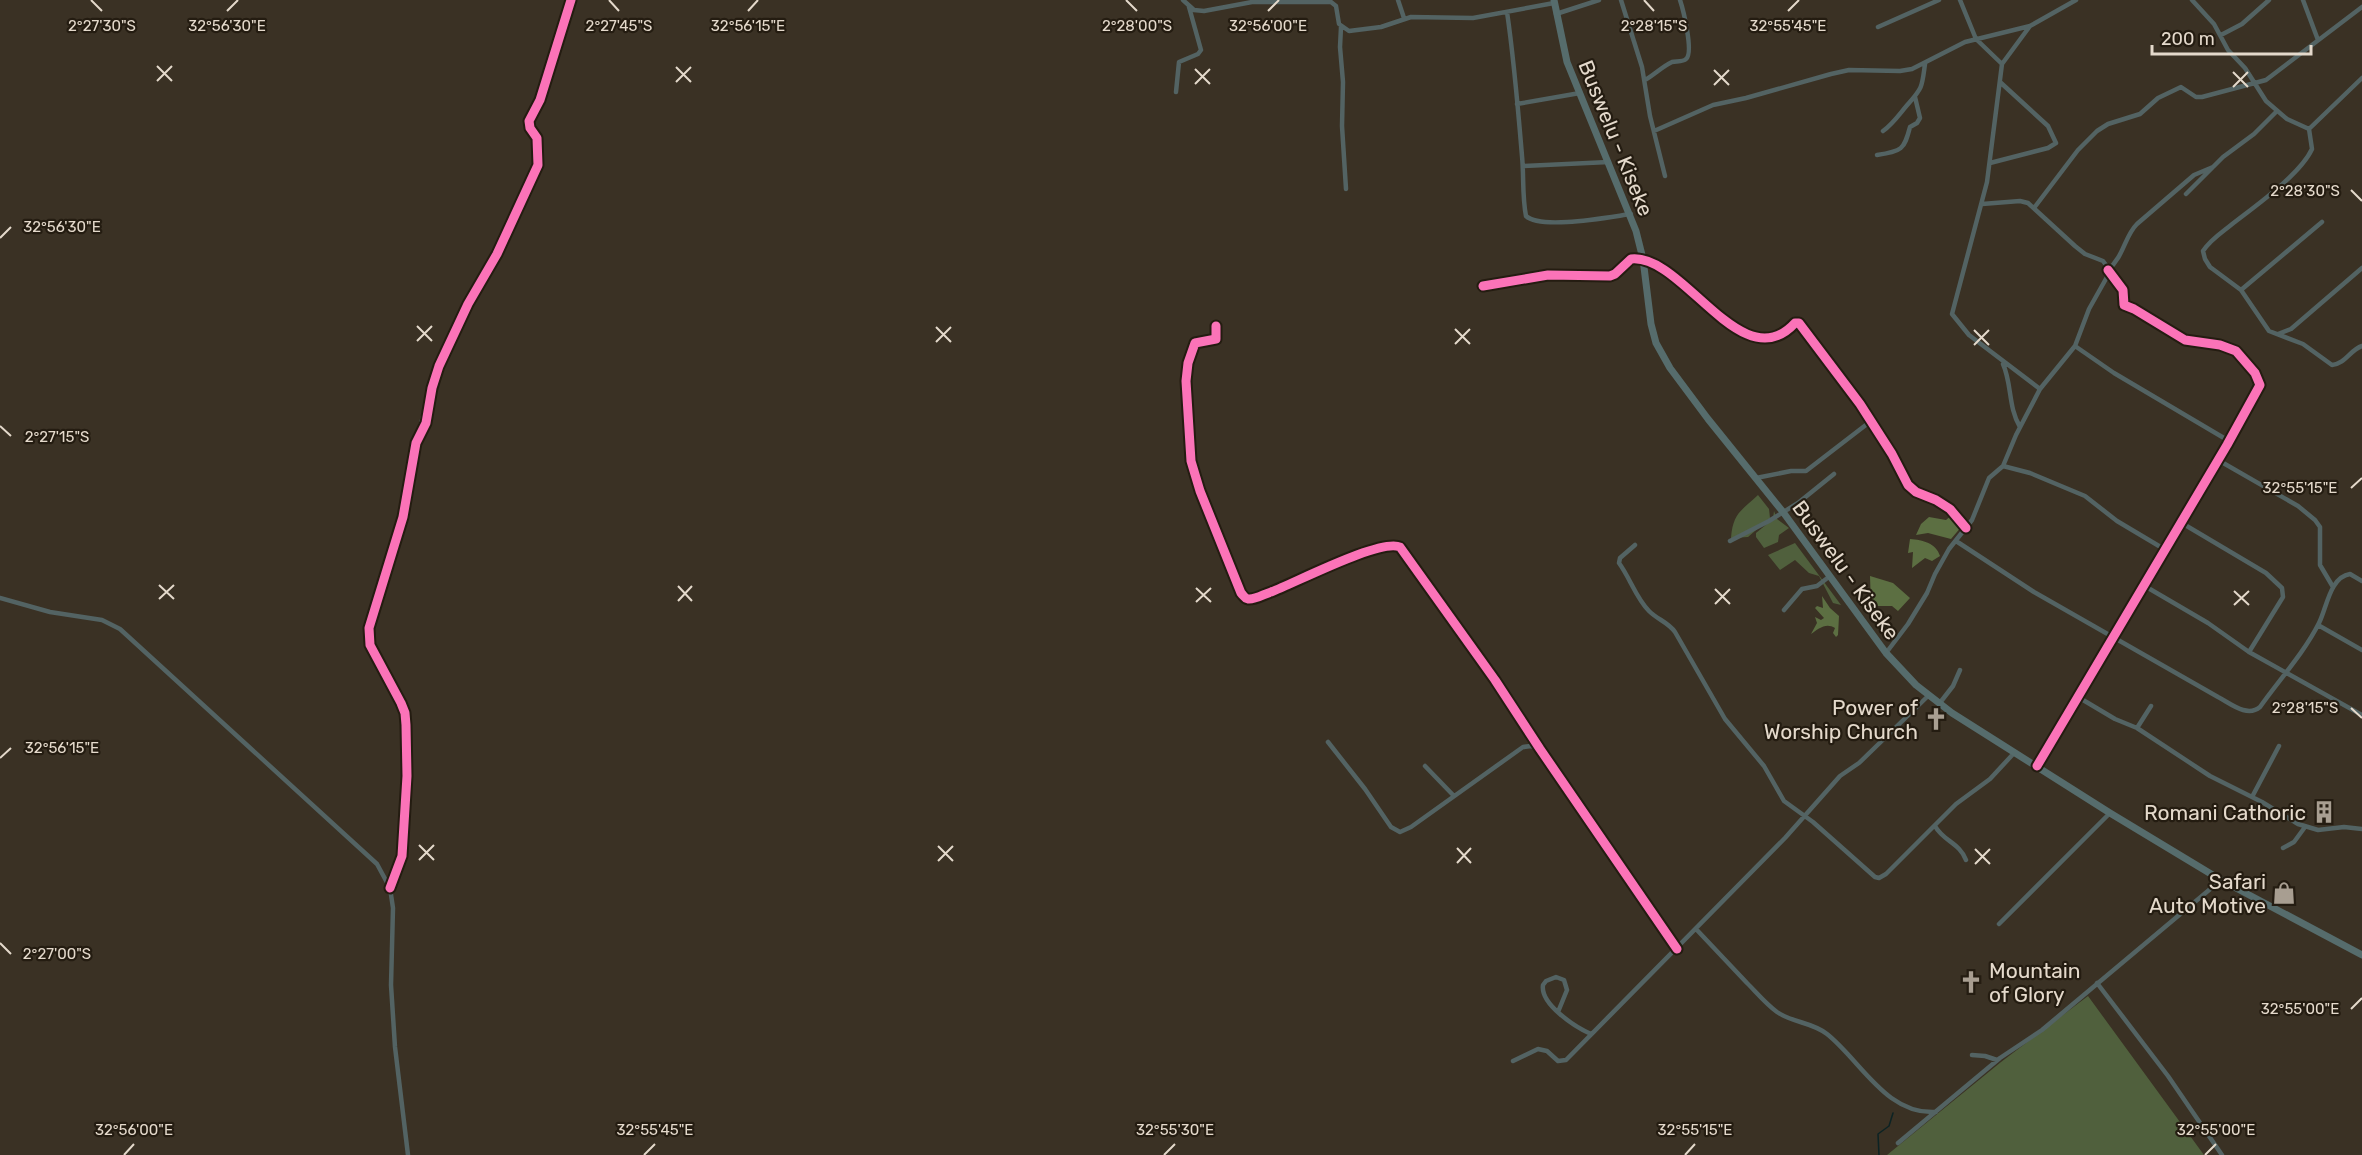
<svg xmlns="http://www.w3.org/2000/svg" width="2362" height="1155" viewBox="0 0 2362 1155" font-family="Rubik,sans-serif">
  <rect width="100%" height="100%" fill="#3a3124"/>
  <!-- green -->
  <path fill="#50603d" d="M 1758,495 L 1769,509 L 1770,518 L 1748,537 L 1731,538 C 1733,513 1741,511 1758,495 Z
    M 1774,511 L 1777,519 L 1789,528 L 1779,535 L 1778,542 L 1764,548 L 1756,537 L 1756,533 L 1773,519 Z
    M 1795,543 L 1841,605 L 1833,603 L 1819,576 L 1809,573 L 1795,560 L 1780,570 L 1768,555 Z
    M 2088,996 L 2204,1155 L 1887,1155 L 2001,1062 Z"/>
  <!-- forest -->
  <path fill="#5c6f42" d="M 1952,515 L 1962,526 L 1951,539 L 1928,533 L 1916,535 L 1921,524 L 1929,517 L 1946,520 Z
    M 1910,539 C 1923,540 1936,543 1940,556 L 1932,561 L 1925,558 L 1912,568 L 1913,552 L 1908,553 Z
    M 1870,576 L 1893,583 L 1910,598 L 1898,611 L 1892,606 L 1871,606 Z
    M 1822,596 L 1830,608 L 1839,616 L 1838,635 L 1836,637 L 1833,633 L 1835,628 C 1826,622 1818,629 1811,634 L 1817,623 L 1815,617 L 1821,620 L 1824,618 L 1815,608 L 1817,606 L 1823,608 Z"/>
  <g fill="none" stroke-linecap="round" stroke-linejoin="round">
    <!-- stream -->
    <path stroke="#0c2324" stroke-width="1.5" d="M 1879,1155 L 1878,1134 L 1889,1126 L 1893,1113"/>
    <!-- minor -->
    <path stroke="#536363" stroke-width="4.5" d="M 1183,0 L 1194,10 L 1204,11 L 1252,2 L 1331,2 L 1336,6 L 1339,24 L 1349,31 L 1381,27 L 1411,17 L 1473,18 L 1554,3
      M 1398,0 L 1404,18
      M 1621,0 L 1642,67 L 1650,116 L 1665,176
      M 1960,0 L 1976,39 L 2002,64
      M 2192,0 L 2214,24 L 2228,50 L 2245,68 L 2266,101 L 2287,119 L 2309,129
      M 2303,0 L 2318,40
      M 1507,12 C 1514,59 1518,108 1522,156 C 1524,176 1522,196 1526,216 C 1541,230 1609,217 1631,214
      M 1556,14 L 1599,0
      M 2030,26 L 2002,64 L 1987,182 L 1952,314 L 1969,335 L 2040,389
      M 1341,27 L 1340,47 L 1343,82 L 1342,126 L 1346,189
      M 1878,27 L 1939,0
      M 2221,35 L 2242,24 L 2269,0
      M 2362,78 L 2309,129 L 2312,149 C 2300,175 2254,207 2231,225 C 2221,233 2210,240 2203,251 L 2205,259 L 2210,267 L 2241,290 L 2269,331 L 2303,344 L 2332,365 C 2345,364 2350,350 2362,346
      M 1645,80 C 1654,75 1663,66 1672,62 C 1676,61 1683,62 1686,59 C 1694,53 1683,9 1680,0
      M 1176,92 L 1179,62 L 1198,54 L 1201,50 L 1189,7
      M 1517,104 L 1580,93
      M 1654,131 L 1713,105 L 1746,98 L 1831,74 L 1849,70 L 1900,71 L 1912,69 L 1965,42 L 2030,26 L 2076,0
      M 1883,131 C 1894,123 1900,113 1909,103 C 1923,87 1922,86 1925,64
      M 1877,155 C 1902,151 1904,150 1910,127 L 1917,123 L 1920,118 L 1915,97
      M 1990,163 L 2048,148 L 2056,143 L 2048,126 L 2000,82
      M 1523,166 L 1609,162
      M 2186,194 L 2223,157 L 2254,134 L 2276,112
      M 2034,208 L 2078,150 L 2097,131 L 2108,124 L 2140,114 L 2158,98 L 2181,87 L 2196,97 L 2202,97 L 2266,80 L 2362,7
      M 2107,271 C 2125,255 2124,237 2137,224 L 2194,175 L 2213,167
      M 1483,286 L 1548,275 L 1610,276 L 1615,274 L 1631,259 C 1683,253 1742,381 1795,323 L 1799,323 L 1860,404 L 1892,454 L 1908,485 L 1916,492 L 1936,500 L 1950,509 L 1966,528
      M 2241,290 L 2322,222
      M 1216,326 L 1216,339 L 1195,343 L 1188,363 L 1186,381 L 1191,461 L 1200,491 L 1241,593 C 1244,596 1244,598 1248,599 C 1255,600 1264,594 1271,592 C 1295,583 1381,538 1400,547 L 1495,680 L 1540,749 L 1677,949
      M 2278,334 L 2291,329 L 2362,268
      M 2075,346 L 2114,373 L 2229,441
      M 2003,364 C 2012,384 2008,407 2020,427
      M 418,435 L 429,394
      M 2218,460 L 2298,506 L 2315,520 L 2320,527 L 2320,565 L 2333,587
      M 2003,466 L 2030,473 L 2085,496 L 2117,521 L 2164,549
      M 1756,478 L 1791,471 L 1806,471 L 1871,421
      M 2180,522 L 2266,573 L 2282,588 L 2283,597 L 2249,652
      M 1730,541 L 1769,521 L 1798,503 L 1834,474
      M 1956,541 L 2034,592 L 2218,697 C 2230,703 2247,718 2260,707 C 2279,680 2304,653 2319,623 C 2327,607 2330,577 2350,574 L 2362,581
      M 1635,545 L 1620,558 L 1619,563 C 1630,578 1636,598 1649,611 C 1658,620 1668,622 1675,632 L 1725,719 L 1764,766 L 1784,801 L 1813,822 L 1875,877 L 1879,878 L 1886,874 L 1956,804 L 1990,779 L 2015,752
      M 2143,585 L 2208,623 L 2249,652 L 2362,715
      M 0,598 L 50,612 L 102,620 L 120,629 L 377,864 L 390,888 L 393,908 L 391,985 L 395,1047 L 408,1155
      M 1784,610 L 1802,589 L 1817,586 L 1830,576
      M 2318,625 L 2362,650
      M 1886,653 L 1908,624 L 1927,593 L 1935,574 L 1949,549 L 1972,520 L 1989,478 L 2003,466 L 2016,435 L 2040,389 L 2075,346 L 2089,309 L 2107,277 L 2106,265 L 2103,261 L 2085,254 L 2075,246 L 2028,203 L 2020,201 L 1982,204
      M 2078,697 L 2115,719 L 2137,728 L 2210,776 L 2262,802 L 2298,824 L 2318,830 L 2344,827 L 2362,829
      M 1939,704 L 1953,686 L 1960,670
      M 2137,728 L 2151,706
      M 1328,742 L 1365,789 L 1391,827 L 1400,832 L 1411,827 L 1523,747 L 1531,746 L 1540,749
      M 1425,766 L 1454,796
      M 2037,766 L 2227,445 L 2260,385 L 2255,373 L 2236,351 L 2220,345 L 2185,340 L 2134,309 L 2124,305 L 2123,290 L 2108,270
      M 2252,797 L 2279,746
      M 1935,826 C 1943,841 1960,843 1966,860
      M 2283,848 L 2294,842 L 2305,827
      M 390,888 L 402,856 L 407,776 L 406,725 L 405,713 L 401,703 L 370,645 L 369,628 L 403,517 L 416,443 L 426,423 L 432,388 L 439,366 L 468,304 L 497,254 L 538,165 L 537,138 L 530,128 L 529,121 L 540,100 L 571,0
      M 1999,924 L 2110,813
      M 1696,929 C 1713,947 1730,965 1747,983 C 1757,993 1766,1004 1777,1012 C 1793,1023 1812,1022 1827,1034 C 1861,1061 1886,1115 1936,1112
      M 2097,983 L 2168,1076 L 2222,1155
      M 1558,1012 L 1567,990 L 1564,980 L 1556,977 L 1546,981 L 1543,985 C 1540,1004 1575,1027 1591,1034
      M 1972,1055 L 1985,1056 L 1997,1060
      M 1513,1061 L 1538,1049 L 1547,1051 L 1558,1061 L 1566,1060 L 1785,838 L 1840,776 L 1859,763 L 1928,696
      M 1898,1143 L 2000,1058 L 2042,1030 L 2221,880"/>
    <!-- secondary -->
    <path stroke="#566c6c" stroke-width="7" d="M 1554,0 L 1567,62 L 1636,231 L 1643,259 L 1651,324 L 1656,343 L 1670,368 L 1708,419 L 1783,512 L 1886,653 L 1916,685 L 1952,713 L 2110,813 L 2221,880 L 2362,955"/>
    <!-- cycleway casing -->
    <g stroke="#241c11" stroke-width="13">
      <path id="cycleway" d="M 1483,286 L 1548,275 L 1610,276 L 1615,274 L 1631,259 C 1683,253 1742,381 1795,323 L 1799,323 L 1860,404 L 1892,454 L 1908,485 L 1916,492 L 1936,500 L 1950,509 L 1966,528
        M 1216,326 L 1216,339 L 1195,343 L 1188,363 L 1186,381 L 1191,461 L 1200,491 L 1241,593 C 1244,596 1244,598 1248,599 C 1255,600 1264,594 1271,592 C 1295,583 1381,538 1400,547 L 1495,680 L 1540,749 L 1677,949
        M 2037,766 L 2227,445 L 2260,385 L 2255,373 L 2236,351 L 2220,345 L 2185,340 L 2134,309 L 2124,305 L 2123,290 L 2108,270
        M 390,888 L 402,856 L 407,776 L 406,725 L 405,713 L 401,703 L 370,645 L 369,628 L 403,517 L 416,443 L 426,423 L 432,388 L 439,366 L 468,304 L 497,254 L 538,165 L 537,138 L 530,128 L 529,121 L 540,100 L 571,0"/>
    </g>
    <!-- cycleway -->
    <use href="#cycleway" stroke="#fb73b8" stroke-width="9"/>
  </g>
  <!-- ticks -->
  <path fill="none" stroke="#e4d9cb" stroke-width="2" d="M 91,0 L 102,11M 609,0 L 619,11M 1126,0 L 1137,11M 1644,0 L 1654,11M 227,11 L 238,0M 748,11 L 758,0M 1268,11 L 1279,0M 1788,11 L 1799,0M 157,66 L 172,81M 676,67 L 691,82M 1195,69 L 1210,84M 1714,70 L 1729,85M 2233,72 L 2248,87M 157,81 L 172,66M 676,82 L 691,67M 1195,84 L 1210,69M 1714,85 L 1729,70M 2233,87 L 2248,72M 2351,190 L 2362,201M 0,238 L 11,227M 417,326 L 432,341M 936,327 L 951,342M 1455,329 L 1470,344M 1974,330 L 1989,345M 417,341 L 432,326M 936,342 L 951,327M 1455,344 L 1470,329M 1974,345 L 1989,330M 0,426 L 11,436M 2351,488 L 2362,478M 159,585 L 174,599M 678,586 L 692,601M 1196,588 L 1211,602M 1715,589 L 1730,604M 2234,591 L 2249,605M 159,599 L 174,585M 678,601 L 692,586M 1196,602 L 1211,588M 1715,604 L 1730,589M 2234,605 L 2249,591M 2351,708 L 2362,718M 0,758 L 11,748M 419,845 L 434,860M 938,846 L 953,861M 1457,848 L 1471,863M 1975,849 L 1990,864M 419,860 L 434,845M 938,861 L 953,846M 1457,863 L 1471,848M 1975,864 L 1990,849M 0,943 L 11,954M 2351,1009 L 2362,998M 124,1155 L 134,1144M 644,1155 L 655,1144M 1164,1155 L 1175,1144M 1685,1155 L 1695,1144M 2205,1155 L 2216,1144"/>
  <!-- icons -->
  <defs>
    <g id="church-bare" transform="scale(1.8)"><path d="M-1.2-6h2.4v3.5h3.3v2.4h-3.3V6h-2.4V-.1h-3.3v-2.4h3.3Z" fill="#a89e91" stroke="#241c11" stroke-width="2.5" paint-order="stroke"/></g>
    <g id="building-bare" transform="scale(1.8)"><path d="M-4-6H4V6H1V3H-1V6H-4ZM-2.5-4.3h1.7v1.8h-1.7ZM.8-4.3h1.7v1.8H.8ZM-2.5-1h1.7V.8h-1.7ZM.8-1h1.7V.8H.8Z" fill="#a89e91" stroke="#241c11" stroke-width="2.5" paint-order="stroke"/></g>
    <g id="shop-bare" transform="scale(1.8)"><path d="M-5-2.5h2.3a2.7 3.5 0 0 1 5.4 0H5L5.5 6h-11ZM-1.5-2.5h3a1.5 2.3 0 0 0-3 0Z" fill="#a89e91" stroke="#241c11" stroke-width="2.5" paint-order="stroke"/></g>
  </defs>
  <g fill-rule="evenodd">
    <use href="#church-bare" x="1936" y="719"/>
    <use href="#building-bare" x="2324" y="812"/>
    <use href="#shop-bare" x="2284" y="893"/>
    <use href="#church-bare" x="1971" y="982"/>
  </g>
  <g text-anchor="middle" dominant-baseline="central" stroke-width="4.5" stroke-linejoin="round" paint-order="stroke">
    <!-- street labels -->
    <g font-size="21" fill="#e4d9cb" stroke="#241c11">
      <text transform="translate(1616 138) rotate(68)">Buswelu - Kiseke</text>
      <text transform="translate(1846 570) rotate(54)">Buswelu - Kiseke</text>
    </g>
    <!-- poi labels -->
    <g font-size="21" fill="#e4d9cb" stroke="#241c11" text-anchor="end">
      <text x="1918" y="707">Power of<tspan x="1918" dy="24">Worship Church</tspan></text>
      <text x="2306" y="812">Romani Cathoric</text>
      <text x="2266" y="881">Safari<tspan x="2266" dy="24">Auto Motive</tspan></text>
      <text x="1989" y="970" text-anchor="start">Mountain<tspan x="1989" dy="24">of Glory</tspan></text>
    </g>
  </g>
  <g font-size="15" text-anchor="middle" fill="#e4d9cb" stroke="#241c11" stroke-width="4.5" stroke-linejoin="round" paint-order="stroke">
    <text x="102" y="31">2°27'30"S</text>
    <text x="227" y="31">32°56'30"E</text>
    <text x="619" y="31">2°27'45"S</text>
    <text x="748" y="31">32°56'15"E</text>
    <text x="1137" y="31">2°28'00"S</text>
    <text x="1268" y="31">32°56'00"E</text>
    <text x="1654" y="31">2°28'15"S</text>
    <text x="1788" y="31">32°55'45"E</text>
    <text x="2305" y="196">2°28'30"S</text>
    <text x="62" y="232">32°56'30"E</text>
    <text x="57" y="442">2°27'15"S</text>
    <text x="2300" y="493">32°55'15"E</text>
    <text x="2305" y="713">2°28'15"S</text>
    <text x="62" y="753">32°56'15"E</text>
    <text x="57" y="959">2°27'00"S</text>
    <text x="2300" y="1014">32°55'00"E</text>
    <text x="134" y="1135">32°56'00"E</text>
    <text x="655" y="1135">32°55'45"E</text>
    <text x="1175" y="1135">32°55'30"E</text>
    <text x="1695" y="1135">32°55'15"E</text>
    <text x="2216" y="1135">32°55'00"E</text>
  </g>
  <!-- scale -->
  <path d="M2152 45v9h159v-9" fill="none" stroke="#e4d9cb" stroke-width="3"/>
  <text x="2161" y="45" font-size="18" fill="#e4d9cb" stroke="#241c11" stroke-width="4.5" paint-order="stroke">200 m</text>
</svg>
